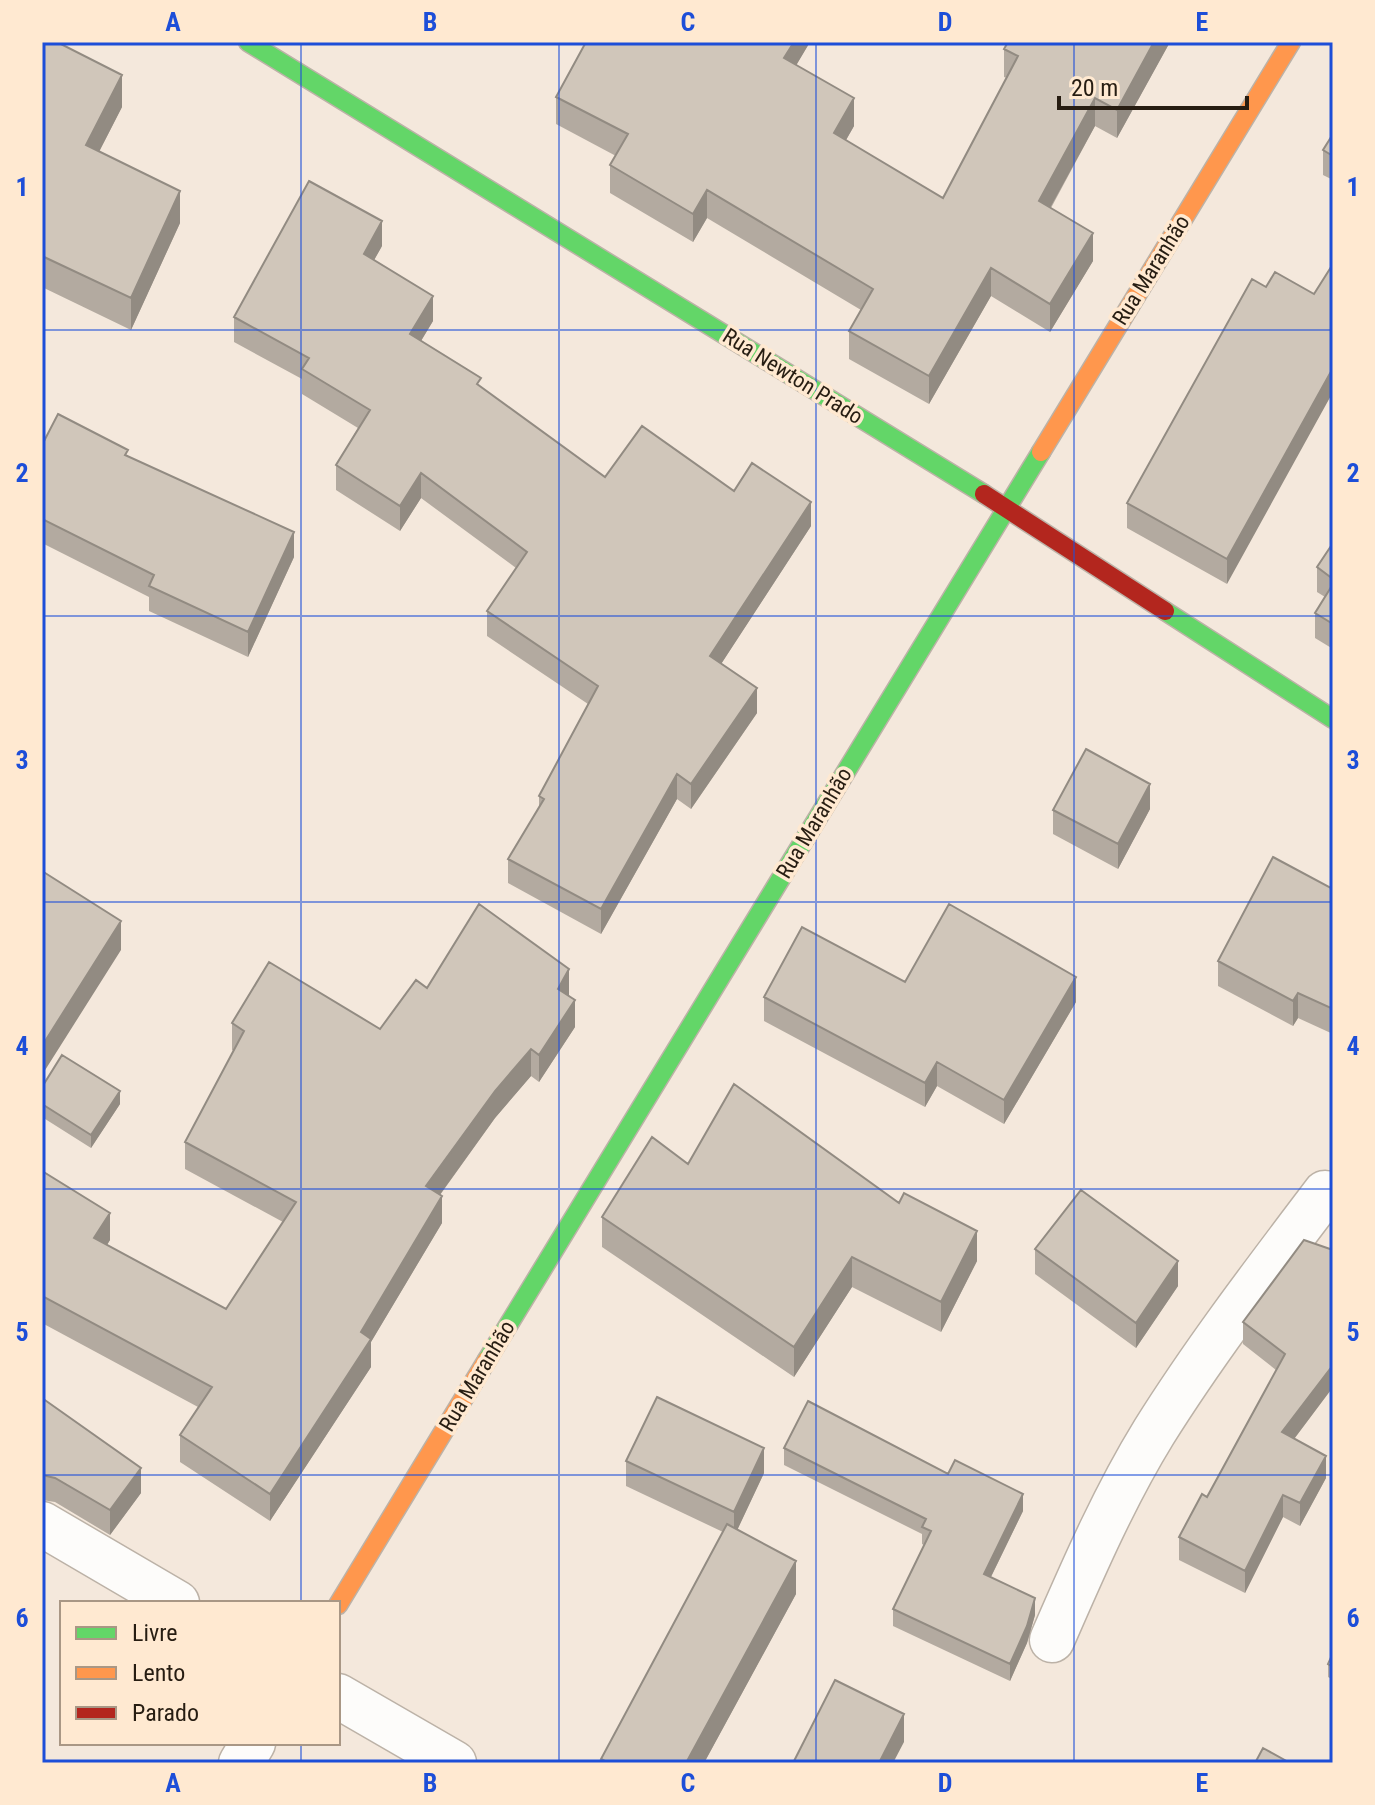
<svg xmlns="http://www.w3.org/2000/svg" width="1375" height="1805" viewBox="0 0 1375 1805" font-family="'Roboto Condensed',sans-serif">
  <rect width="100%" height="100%" fill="#f4e8dc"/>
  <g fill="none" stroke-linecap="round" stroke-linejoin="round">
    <!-- street casing -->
    <g stroke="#bcb2a7" stroke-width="47">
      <path id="street" d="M 42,1524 L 177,1603
        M 1052,1640 C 1083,1569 1114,1497 1154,1432 C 1206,1349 1266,1271 1325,1193 L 1333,1197
        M 338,1696 L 454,1763
        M 241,1763 L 253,1743"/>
    </g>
    <!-- fast casing -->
    <g stroke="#bcb2a7" stroke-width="21">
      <path id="fast" d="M 248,42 L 984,494
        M 1165,611 L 1333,719
        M 487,1360 L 1041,452"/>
    </g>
    <!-- slow casing -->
    <g stroke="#bcb2a7" stroke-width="21">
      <path id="slow" d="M 1041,452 L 1291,42
        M 338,1605 L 487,1360"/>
    </g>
    <!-- jam casing -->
    <g stroke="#bcb2a7" stroke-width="21">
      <path id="jam" d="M 984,494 L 1165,611"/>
    </g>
    <!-- street -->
    <use href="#street" stroke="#fdfcfa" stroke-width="44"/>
    <!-- fast -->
    <use href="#fast" stroke="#63d668" stroke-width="18"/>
    <!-- slow -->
    <use href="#slow" stroke="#ff974d" stroke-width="18"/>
    <!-- jam -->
    <use href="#jam" stroke="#b3261e" stroke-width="18"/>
  </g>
  <!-- wall -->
  <path fill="#b3aaa0" d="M 42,42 L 122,107 L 99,152 L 180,223 L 131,330 L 42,287 Z
    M 586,42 L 810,42 L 796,65 L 854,126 L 846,140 L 943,198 L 1007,78 L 1004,77 L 1004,49 L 1008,42 L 1170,42 L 1117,138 L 1095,126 L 1051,208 L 1093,261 L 1050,332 L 991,296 L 929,404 L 849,359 L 849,331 L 861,310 L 707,218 L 693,242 L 610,193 L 610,165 L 616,156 L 556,124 L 556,97 Z
    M 1333,134 L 1333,180 L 1323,175 L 1323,150 Z
    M 382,246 L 374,260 L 433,321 L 421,341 L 481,387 L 605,477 L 734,491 L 811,526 L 721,664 L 757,713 L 691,809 L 677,799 L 601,934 L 508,883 L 508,859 L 539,808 L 539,796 L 588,704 L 487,636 L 487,611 L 516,568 L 421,498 L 400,531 L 336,490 L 336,465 L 358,428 L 302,394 L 302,379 L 234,342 L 234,317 Z
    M 1252,279 L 1227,584 L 1127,528 L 1127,503 Z
    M 42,445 L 128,456 L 294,557 L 248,657 L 149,611 L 149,597 L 42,543 Z
    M 1333,543 L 1333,649 L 1315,638 L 1315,613 L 1325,597 L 1317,592 L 1317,567 Z
    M 1150,809 L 1118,869 L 1053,834 L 1053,810 Z
    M 1333,889 L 1333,1034 L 1298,1018 L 1293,1026 L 1218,986 L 1218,961 Z
    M 905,982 L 1076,1002 L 1004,1124 L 937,1086 L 925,1107 L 764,1021 L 764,997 Z
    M 427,988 L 569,995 L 575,1027 L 539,1082 L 531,1076 L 495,1118 L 440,1195 L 442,1223 L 371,1342 L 371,1367 L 270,1521 L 180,1462 L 180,1435 L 198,1407 L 42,1323 L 42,1171 L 110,1240 L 107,1245 L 226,1309 L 283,1222 L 185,1169 L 185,1142 L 234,1051 L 232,1050 L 232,1023 L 380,1029 Z
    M 42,1087 L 120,1104 L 91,1148 L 42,1117 Z
    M 688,1164 L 977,1261 L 941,1332 L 852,1287 L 794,1377 L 602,1247 L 602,1217 Z
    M 1035,1249 L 1178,1286 L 1136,1348 L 1035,1274 Z
    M 1333,1250 L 1333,1387 L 1294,1439 L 1326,1478 L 1300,1526 L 1283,1517 L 1245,1593 L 1179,1560 L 1179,1537 L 1207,1497 L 1276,1370 L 1243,1344 L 1243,1322 Z
    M 42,1398 L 141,1493 L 110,1535 L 55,1502 L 42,1500 Z
    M 784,1448 L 948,1474 L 1023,1511 L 991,1577 L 1035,1615 L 1027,1643 L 1010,1681 L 893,1626 L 893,1609 L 924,1545 L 922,1544 L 922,1534 L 784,1465 Z
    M 626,1461 L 764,1473 L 737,1530 L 796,1594 L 704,1763 L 601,1763 L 601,1759 L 723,1532 L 626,1486 Z
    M 1333,1653 L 1333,1680 L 1328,1677 L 1328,1664 Z"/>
  <!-- shaded-wall -->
  <path fill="#928b82" d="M 794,42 L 810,42 L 784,86 L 784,58 Z
    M 1154,42 L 1170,42 L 1117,138 L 1117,110 Z
    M 122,75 L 122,107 L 86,177 L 86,145 Z
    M 854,98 L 854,126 L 834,161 L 834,133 Z
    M 1095,98 L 1095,126 L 1039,228 L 1039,201 Z
    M 707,190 L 707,218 L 693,242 L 693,214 Z
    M 180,191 L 180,223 L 131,330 L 131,298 Z
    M 382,221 L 382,246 L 364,278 L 364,254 Z
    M 1093,233 L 1093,261 L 1050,332 L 1050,304 Z
    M 991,268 L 991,296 L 929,404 L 929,376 Z
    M 433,296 L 433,321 L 410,359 L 410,334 Z
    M 1333,368 L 1333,392 L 1227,584 L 1227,559 Z
    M 421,473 L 421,498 L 400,531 L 400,506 Z
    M 811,502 L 811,526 L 710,681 L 710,656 Z
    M 294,532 L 294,557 L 248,657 L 248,632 Z
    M 757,688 L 757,713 L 691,809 L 691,784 Z
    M 677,774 L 677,799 L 601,934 L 601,909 Z
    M 1150,784 L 1150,809 L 1118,869 L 1118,844 Z
    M 121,921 L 121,950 L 42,1075 L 42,1046 Z
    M 569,969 L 569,996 L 558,989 Z
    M 1076,977 L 1076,1002 L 1004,1124 L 1004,1100 Z
    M 1298,993 L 1298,1018 L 1293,1026 L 1293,1001 Z
    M 575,1000 L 575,1027 L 539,1082 L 539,1055 Z
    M 531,1049 L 531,1076 L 495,1118 L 426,1214 L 426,1186 L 495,1091 Z
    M 937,1062 L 937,1086 L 925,1107 L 925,1083 Z
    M 120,1091 L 120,1104 L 91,1148 L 91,1135 Z
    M 442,1196 L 442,1223 L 371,1342 L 371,1367 L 270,1521 L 270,1494 L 361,1332 Z
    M 110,1213 L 110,1240 L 94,1265 L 94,1238 Z
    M 977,1231 L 977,1261 L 941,1332 L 941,1302 Z
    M 852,1257 L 852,1287 L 794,1377 L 794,1347 Z
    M 1178,1261 L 1178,1286 L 1136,1348 L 1136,1323 Z
    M 1333,1365 L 1333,1387 L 1282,1455 L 1282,1432 Z
    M 764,1448 L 764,1473 L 734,1537 L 734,1512 Z
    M 1326,1456 L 1326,1478 L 1300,1526 L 1300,1503 Z
    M 141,1468 L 141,1493 L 110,1535 L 110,1510 Z
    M 1023,1494 L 1023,1511 L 984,1591 L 984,1574 Z
    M 1283,1495 L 1283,1517 L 1245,1593 L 1245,1571 Z
    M 796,1561 L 796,1594 L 704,1763 L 686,1763 Z
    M 1035,1598 L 1035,1615 L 1027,1643 L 1010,1681 L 1010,1664 Z
    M 904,1714 L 904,1742 L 893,1763 L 879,1763 Z"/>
  <!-- building -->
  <path fill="#d0c6ba" stroke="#928b82" stroke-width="2" d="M 42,42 L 57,42 L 122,75 L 86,145 L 180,191 L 131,298 L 42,256 Z
    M 586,42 L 794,42 L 784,58 L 854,98 L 834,133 L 943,198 L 1018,56 L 1004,49 L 1008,42 L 1154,42 L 1117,110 L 1095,98 L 1039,201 L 1093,233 L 1050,304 L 991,268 L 929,376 L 849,331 L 873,289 L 707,190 L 693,214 L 610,165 L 628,134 L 556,97 Z
    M 1333,134 L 1333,156 L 1323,150 Z
    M 309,181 L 382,221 L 364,254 L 433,296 L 410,334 L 481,378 L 477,384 L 605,477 L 642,426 L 734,491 L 752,463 L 811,502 L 710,656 L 757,688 L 691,784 L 677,774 L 601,909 L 508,859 L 544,799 L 539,796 L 598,686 L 487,611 L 527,552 L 421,473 L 400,506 L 336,465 L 370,410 L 302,369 L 309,358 L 234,317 Z
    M 1333,264 L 1333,368 L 1227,559 L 1127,503 L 1252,279 L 1266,287 L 1275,272 L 1314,294 Z
    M 58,414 L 128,450 L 125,455 L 294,532 L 248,632 L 149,586 L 154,575 L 42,519 L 42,445 Z
    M 1333,543 L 1333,579 L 1317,567 Z
    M 1333,584 L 1333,624 L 1315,613 Z
    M 1086,749 L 1150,784 L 1118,844 L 1053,810 Z
    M 1273,857 L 1333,889 L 1333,1009 L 1298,993 L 1293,1001 L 1218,961 Z
    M 42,871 L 121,921 L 42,1046 Z
    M 479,904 L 569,969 L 558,989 L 575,1000 L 539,1055 L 531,1049 L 495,1091 L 426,1186 L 442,1196 L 361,1332 L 371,1339 L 270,1494 L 180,1435 L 212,1387 L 42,1296 L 42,1171 L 110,1213 L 94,1238 L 226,1309 L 296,1202 L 185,1142 L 244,1031 L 232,1023 L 269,962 L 380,1029 L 416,980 L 427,988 Z
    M 949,904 L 1076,977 L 1004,1100 L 937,1062 L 925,1083 L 764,997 L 802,927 L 905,982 Z
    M 62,1055 L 120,1091 L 91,1135 L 42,1104 L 42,1087 Z
    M 734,1084 L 899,1203 L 904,1193 L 977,1231 L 941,1302 L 852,1257 L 794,1347 L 602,1217 L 652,1137 L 688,1164 Z
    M 1081,1190 L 1178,1261 L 1136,1323 L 1035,1249 Z
    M 1304,1240 L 1333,1250 L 1333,1365 L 1282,1432 L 1326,1456 L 1300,1503 L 1283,1495 L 1245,1571 L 1179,1537 L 1202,1494 L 1207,1497 L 1285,1354 L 1243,1322 Z
    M 657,1397 L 764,1448 L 734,1512 L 626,1461 Z
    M 42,1398 L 141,1468 L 110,1510 L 55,1478 L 42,1475 Z
    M 808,1401 L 948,1474 L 955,1460 L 1023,1494 L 984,1574 L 1035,1598 L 1027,1626 L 1010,1664 L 893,1609 L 931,1531 L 922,1527 L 926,1519 L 784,1448 Z
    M 727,1524 L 796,1561 L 686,1763 L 609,1763 L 601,1759 Z
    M 1333,1653 L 1333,1667 L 1328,1664 Z
    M 835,1680 L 904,1714 L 879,1763 L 793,1763 Z
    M 1263,1748 L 1290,1763 L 1255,1763 Z"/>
  <!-- grid -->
  <path fill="none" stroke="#1d4ed8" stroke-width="2" stroke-opacity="0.55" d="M 301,42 L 301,1603M 559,42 L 559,1763M 816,42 L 816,1763M 1074,42 L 1074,1763M 42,330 L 1333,330M 42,616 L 1333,616M 42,902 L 1333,902M 42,1189 L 1333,1189M 42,1475 L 1333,1475M 301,1743 L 301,1763"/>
  <g text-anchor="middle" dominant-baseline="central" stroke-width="7" stroke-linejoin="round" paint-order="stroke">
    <!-- street labels -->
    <g font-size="22" fill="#271d12" stroke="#ffe9d1">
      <text transform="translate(1151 270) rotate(-58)">Rua Maranhão</text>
      <text transform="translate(793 376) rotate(32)">Rua Newton Prado</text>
      <text transform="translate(814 823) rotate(-59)">Rua Maranhão</text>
      <text transform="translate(477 1376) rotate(-59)">Rua Maranhão</text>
    </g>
  </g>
  <!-- border -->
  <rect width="1375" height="1805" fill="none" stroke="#ffe9d1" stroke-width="88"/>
  <!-- legend -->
  <rect x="60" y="1601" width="280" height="144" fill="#ffe9d1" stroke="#a99785" stroke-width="2"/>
  <rect x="76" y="1627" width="40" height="12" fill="#63d668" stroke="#a99785" stroke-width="2"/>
  <text x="132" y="1641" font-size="24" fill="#271d12">Livre</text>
  <rect x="76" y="1667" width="40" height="12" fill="#ff974d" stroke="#a99785" stroke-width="2"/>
  <text x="132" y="1681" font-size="24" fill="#271d12">Lento</text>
  <rect x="76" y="1707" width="40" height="12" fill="#b3261e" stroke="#a99785" stroke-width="2"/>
  <text x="132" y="1721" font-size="24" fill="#271d12">Parado</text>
  <!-- scale -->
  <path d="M1059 96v12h188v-12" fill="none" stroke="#271d12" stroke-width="4"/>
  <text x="1071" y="96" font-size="24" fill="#271d12" stroke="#ffe9d1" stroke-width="6" paint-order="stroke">20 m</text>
  <rect x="44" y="44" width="1287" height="1717" fill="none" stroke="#1d4ed8" stroke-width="3"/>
  <g font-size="26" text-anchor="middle" font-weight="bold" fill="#1d4ed8">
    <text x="173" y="31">A</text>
    <text x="430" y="31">B</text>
    <text x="688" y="31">C</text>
    <text x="945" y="31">D</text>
    <text x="1202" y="31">E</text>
    <text x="22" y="196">1</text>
    <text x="1353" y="196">1</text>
    <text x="22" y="482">2</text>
    <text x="1353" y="482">2</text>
    <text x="22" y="769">3</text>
    <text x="1353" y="769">3</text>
    <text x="22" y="1055">4</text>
    <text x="1353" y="1055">4</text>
    <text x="22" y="1341">5</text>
    <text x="1353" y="1341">5</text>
    <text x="22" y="1627">6</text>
    <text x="1353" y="1627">6</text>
    <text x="173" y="1792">A</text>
    <text x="430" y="1792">B</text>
    <text x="688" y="1792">C</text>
    <text x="945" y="1792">D</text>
    <text x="1202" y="1792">E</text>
  </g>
</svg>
